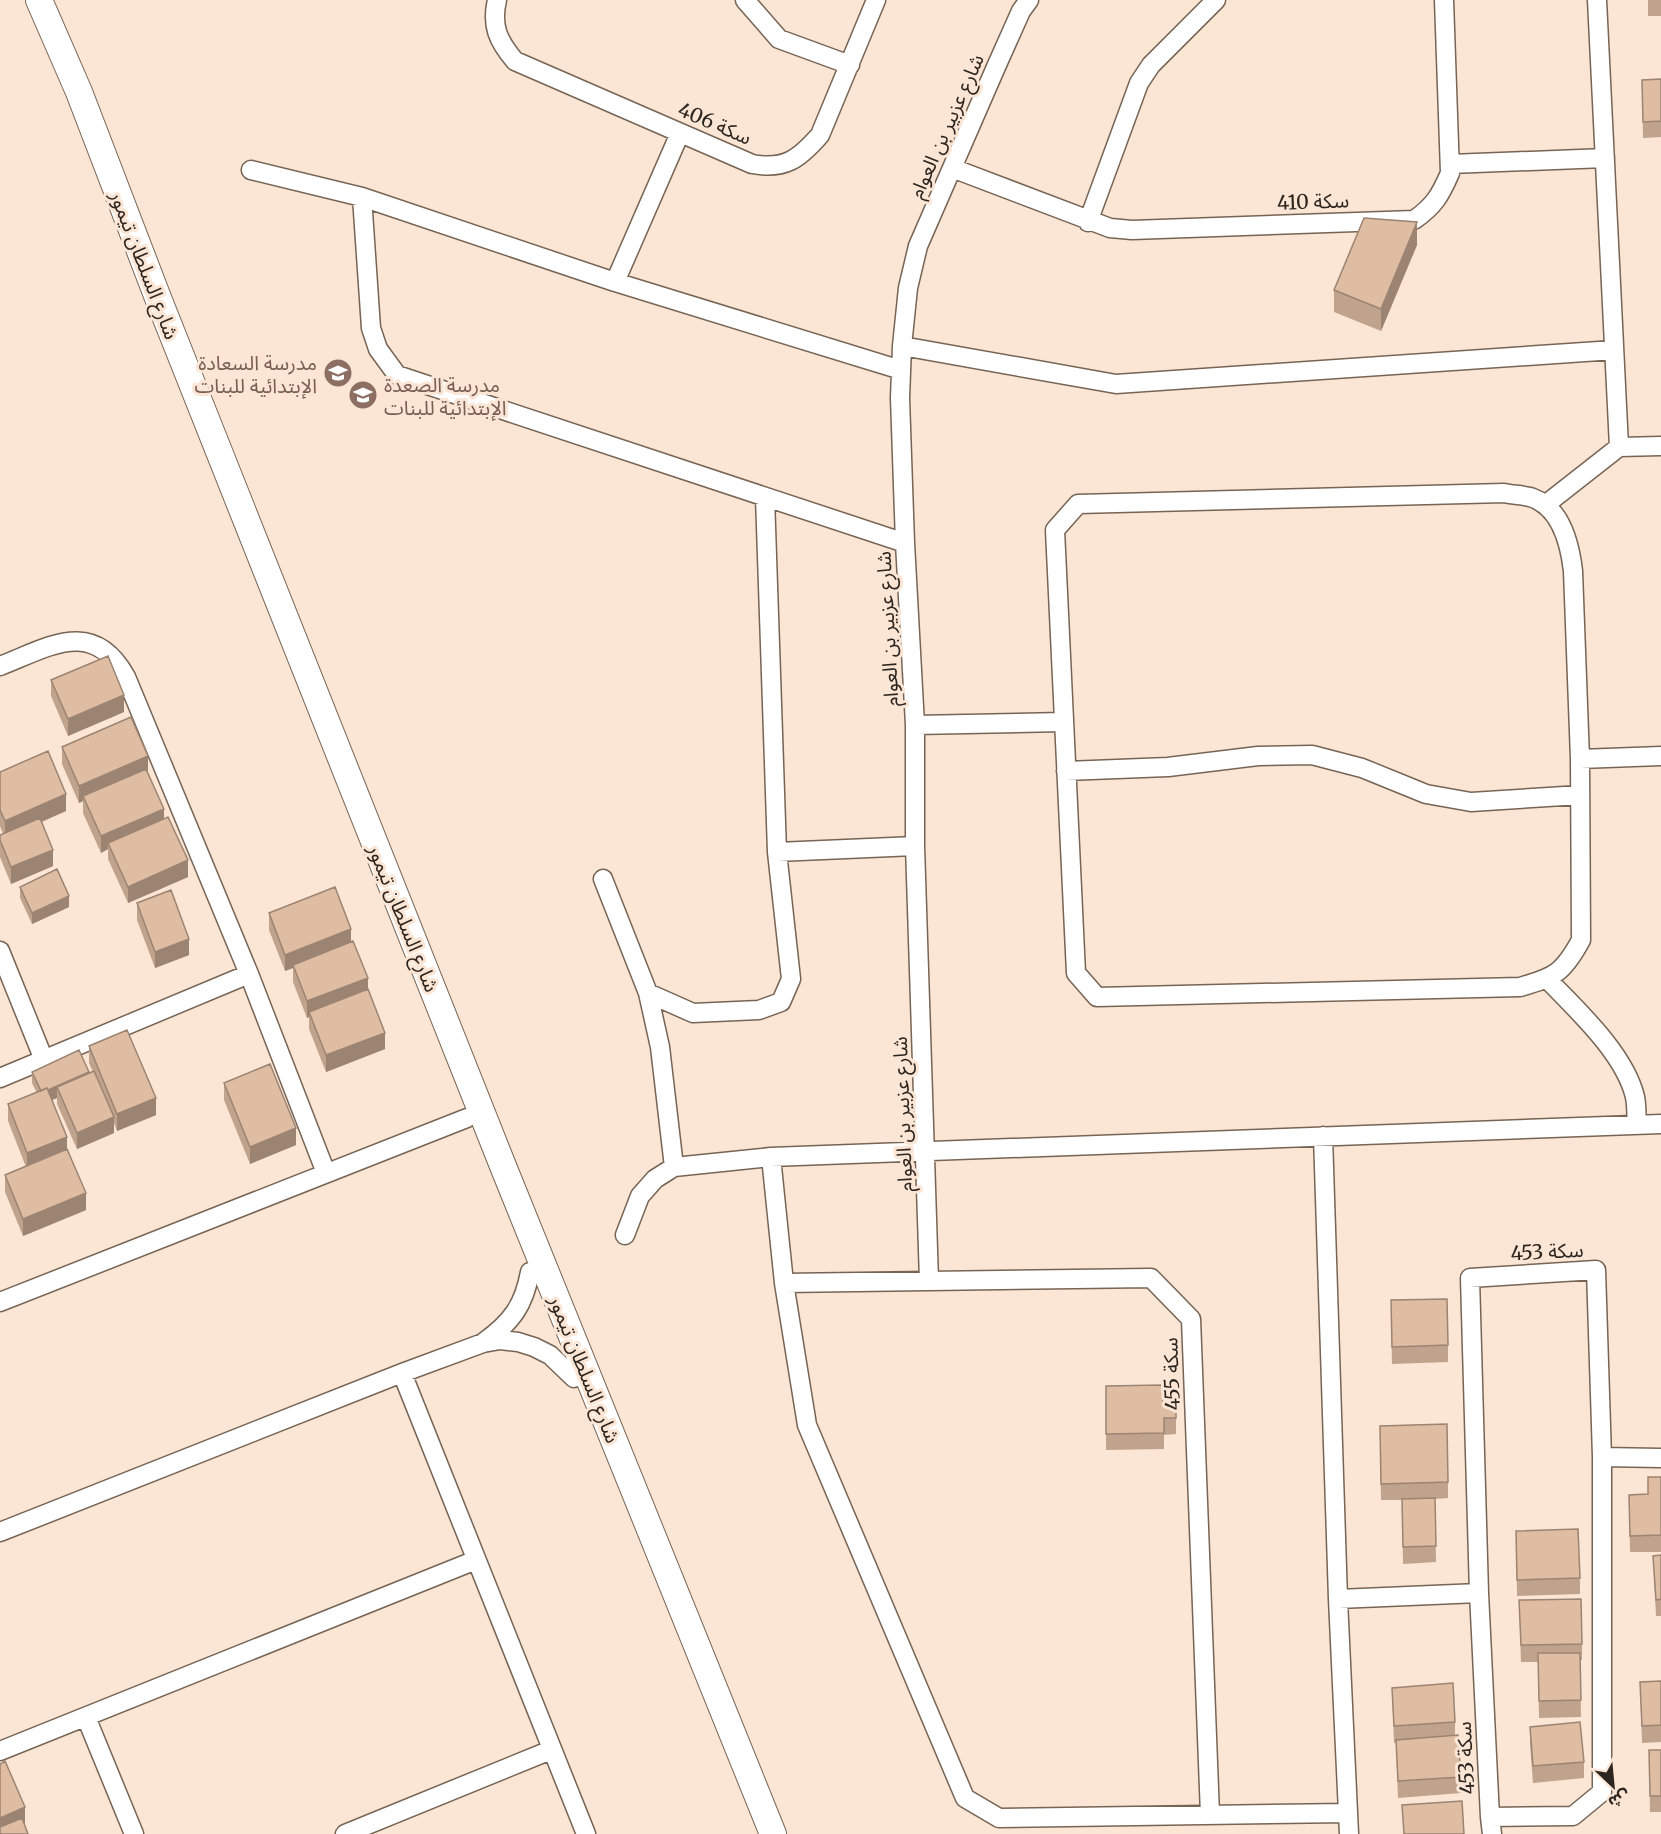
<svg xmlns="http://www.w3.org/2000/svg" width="1661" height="1834" viewBox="0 0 1661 1834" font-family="Merriweather,'Noto Sans Arabic',serif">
  <rect width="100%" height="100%" fill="#fbe5d4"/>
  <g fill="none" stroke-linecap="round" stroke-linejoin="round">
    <!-- minor casing -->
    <g stroke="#766455" stroke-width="21">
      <path id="minor" d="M 497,0 C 491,26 498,41 515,61 L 752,164 C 785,170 799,159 820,135 L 876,0
        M 745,0 L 779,39 L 850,65
        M 1597,0 L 1619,447
        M 1450,164 L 1605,158
        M 952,168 L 1110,228 L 1132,230 L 1414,220 C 1434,206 1440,196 1450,173 L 1444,0
        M 251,170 L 362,197 L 615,282 L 901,370
        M 362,197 L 371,328 L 378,349 L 397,375 L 905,543
        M 1088,222 L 1139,83 L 1151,65 L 1216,0
        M 615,282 L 680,133
        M 902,346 L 1116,384 L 1614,350
        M 1504,493 C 1513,495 1525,495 1533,498 C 1562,509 1570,545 1573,571 L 1580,759 L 1581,940 C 1563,973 1555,977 1520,987 L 1097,997 L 1076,973 L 1055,530 L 1078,504 Z
        M 1545,505 L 1619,447 L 1661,446
        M 0,666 C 49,647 93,617 126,677 L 249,974 L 326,1173
        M 915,725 L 1063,722
        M 1580,759 L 1661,756
        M 1066,771 L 1168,767 L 1258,756 L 1312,755 L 1362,768 L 1426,794 L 1471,802 L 1580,795
        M 777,852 L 915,846
        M 603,879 L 648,993 L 693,1013 L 759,1010 L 781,1002 L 791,979 L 777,852 L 765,497
        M 0,951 L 44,1060
        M 1547,979 C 1577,1010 1625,1054 1635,1097 C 1637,1106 1636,1116 1637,1125
        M 648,993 L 660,1047 L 674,1167
        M 0,1078 L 249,974
        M 1323,1136 L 1338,1599 L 1349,1834
        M 771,1157 L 784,1283 L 807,1425 L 965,1798 L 999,1818 L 1348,1813
        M 625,1235 L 640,1196 L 655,1179 L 674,1167 L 771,1157 L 1661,1124
        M 929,1281 L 915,846 L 915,725 L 905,543 L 900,398 L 902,346 L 908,288 L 918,246 L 996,67 L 1021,11 L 1029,0
        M 784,1283 L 1151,1278 L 1191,1319 L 1210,1815
        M 0,1302 L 467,1118
        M 484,1342 C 512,1322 524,1305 530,1272
        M 402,1373 L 586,1834
        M 1602,1457 L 1661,1458
        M 0,1532 L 402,1373 L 483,1343 L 500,1340 L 518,1342 L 534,1347 L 550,1355 L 574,1378
        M 1338,1599 L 1479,1593
        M 86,1717 L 134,1834
        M 0,1751 L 476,1560
        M 1490,1817 L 1573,1816 L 1602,1792 L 1602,1457 L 1596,1270 L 1470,1278 L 1479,1593 L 1490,1817 L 1492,1834
        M 345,1834 L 551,1750"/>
    </g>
    <!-- secondary casing -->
    <g stroke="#766455" stroke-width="28">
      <path id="secondary" d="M 39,0 L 79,92 L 158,298 L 503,1166 L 773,1834"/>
    </g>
    <!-- minor -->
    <use href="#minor" stroke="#fff" stroke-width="18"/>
    <!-- secondary -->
    <use href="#secondary" stroke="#fff" stroke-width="26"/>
  </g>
  <!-- wall -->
  <path fill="#c0a38c" d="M 1648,0 L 1661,0 L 1661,16 L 1648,16 Z
    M 1661,79 L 1661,137 L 1643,138 L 1642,80 Z
    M 1417,245 L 1381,331 L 1334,312 L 1334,290 Z
    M 51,680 L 124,712 L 68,736 L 51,696 Z
    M 62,747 L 148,772 L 164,819 L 188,877 L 128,903 L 108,859 L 108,849 L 101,853 L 83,813 L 83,801 L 79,803 L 62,764 Z
    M 0,772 L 66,811 L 42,822 L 53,866 L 11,884 L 0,857 L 0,835 L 3,834 L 0,826 Z
    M 20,887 L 69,907 L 32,924 L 20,898 Z
    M 137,903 L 189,955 L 155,968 L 137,920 Z
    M 269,913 L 351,942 L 368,990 L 385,1049 L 326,1072 L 309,1029 L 309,1017 L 307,1018 L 293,982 L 293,968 L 285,971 L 269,930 Z
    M 89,1046 L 156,1115 L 117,1131 L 114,1123 L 114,1133 L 77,1149 L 57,1104 L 57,1098 L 52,1100 L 86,1210 L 23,1236 L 5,1192 L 5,1175 L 26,1167 L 8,1121 L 8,1104 L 37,1093 L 32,1083 L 32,1072 L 89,1073 L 93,1072 L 89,1063 Z
    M 224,1083 L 296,1145 L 250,1164 L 224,1100 Z
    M 1391,1317 L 1448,1345 L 1448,1362 L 1392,1364 Z
    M 1106,1386 L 1163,1402 L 1176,1402 L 1176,1434 L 1164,1435 L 1164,1449 L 1106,1450 Z
    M 1380,1442 L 1448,1482 L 1448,1498 L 1435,1499 L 1436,1562 L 1403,1564 L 1402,1500 L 1381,1500 Z
    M 1661,1477 L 1661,1552 L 1630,1552 L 1629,1495 L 1648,1494 Z
    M 1516,1531 L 1580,1578 L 1580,1594 L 1517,1596 Z
    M 1661,1555 L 1661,1616 L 1656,1616 L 1653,1556 Z
    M 1519,1600 L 1582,1644 L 1582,1660 L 1580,1660 L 1581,1717 L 1539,1718 L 1538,1662 L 1521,1662 Z
    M 1661,1681 L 1661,1742 L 1642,1743 L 1640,1682 Z
    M 1392,1688 L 1455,1722 L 1455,1736 L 1461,1777 L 1461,1793 L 1398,1798 L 1396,1743 L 1394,1743 Z
    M 1530,1727 L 1584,1762 L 1584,1778 L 1533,1783 L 1530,1743 Z
    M 1649,1750 L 1661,1750 L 1661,1812 L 1650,1812 Z"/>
  <!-- shaded-wall -->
  <path fill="#9c8472" d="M 1417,222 L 1417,245 L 1381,331 L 1381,309 Z
    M 124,695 L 124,712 L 68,736 L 68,719 Z
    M 148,756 L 148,773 L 83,796 L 83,801 L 79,803 L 79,786 Z
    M 66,794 L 66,811 L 5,837 L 5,821 Z
    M 164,809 L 164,826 L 108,843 L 108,849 L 101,853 L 101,836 Z
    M 53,850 L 53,866 L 11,884 L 11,867 Z
    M 188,860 L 188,877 L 128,903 L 128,887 Z
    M 69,896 L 69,907 L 32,924 L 32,913 Z
    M 351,929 L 351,946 L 293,965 L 293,968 L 285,971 L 285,955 Z
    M 189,939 L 189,955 L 155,968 L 155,952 Z
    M 368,978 L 368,994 L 309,1012 L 309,1017 L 307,1018 L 307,1001 Z
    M 385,1033 L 385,1049 L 326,1072 L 326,1055 Z
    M 89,1072 L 89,1083 L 57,1087 L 57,1098 L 42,1104 L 42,1093 Z
    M 156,1098 L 156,1115 L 117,1131 L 117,1114 Z
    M 114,1117 L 114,1133 L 77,1149 L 77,1133 Z
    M 296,1128 L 296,1145 L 250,1164 L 250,1147 Z
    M 67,1137 L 67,1154 L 27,1170 L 27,1153 Z
    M 86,1193 L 86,1210 L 23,1236 L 23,1219 Z
    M 25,1807 L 25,1824 L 0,1834 L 0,1818 Z"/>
  <!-- building -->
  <path fill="#dfbda3" stroke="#9c8472" stroke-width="1.5" d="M 1661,79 L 1661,121 L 1643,122 L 1642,80 Z
    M 1364,218 L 1417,222 L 1381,309 L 1334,290 Z
    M 108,656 L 124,695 L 68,719 L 51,680 Z
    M 131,717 L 148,756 L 79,786 L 62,747 Z
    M 48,751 L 66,794 L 5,821 L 0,810 L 0,772 Z
    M 146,769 L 164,809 L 101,836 L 83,796 Z
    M 168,817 L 188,860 L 128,887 L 108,843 Z
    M 40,818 L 53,850 L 11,867 L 0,840 L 0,835 Z
    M 57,869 L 69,896 L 32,913 L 20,887 Z
    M 335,887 L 351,929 L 285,955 L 269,913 Z
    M 171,890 L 189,939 L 155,952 L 137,903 Z
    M 353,941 L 368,978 L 307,1001 L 293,965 Z
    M 368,989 L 385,1033 L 326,1055 L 309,1012 Z
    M 127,1030 L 156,1098 L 117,1114 L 89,1046 Z
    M 79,1050 L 89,1072 L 48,1090 L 47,1088 L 41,1091 L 32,1072 Z
    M 270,1064 L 296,1128 L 250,1147 L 224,1083 Z
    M 94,1071 L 114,1117 L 77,1133 L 57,1087 Z
    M 47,1088 L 67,1137 L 27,1153 L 8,1104 Z
    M 67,1149 L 86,1193 L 23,1219 L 5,1175 Z
    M 1447,1299 L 1448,1345 L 1392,1347 L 1391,1300 Z
    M 1162,1385 L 1163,1402 L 1176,1402 L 1176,1418 L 1164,1418 L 1164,1433 L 1106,1434 L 1106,1386 Z
    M 1447,1424 L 1448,1482 L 1381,1484 L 1380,1426 Z
    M 1648,1477 L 1661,1477 L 1661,1535 L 1630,1536 L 1629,1495 L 1648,1494 Z
    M 1435,1498 L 1436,1546 L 1403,1547 L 1402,1499 Z
    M 1578,1529 L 1580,1578 L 1517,1580 L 1516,1531 Z
    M 1661,1555 L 1661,1599 L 1656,1600 L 1653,1556 Z
    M 1581,1599 L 1582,1644 L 1521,1645 L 1519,1600 Z
    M 1538,1653 L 1580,1653 L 1581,1700 L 1539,1701 Z
    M 1661,1681 L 1661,1725 L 1642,1726 L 1640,1682 Z
    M 1453,1683 L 1455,1722 L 1394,1726 L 1392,1688 Z
    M 1580,1722 L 1584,1762 L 1533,1766 L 1530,1727 Z
    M 1458,1735 L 1461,1777 L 1398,1781 L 1396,1740 Z
    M 1649,1750 L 1661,1750 L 1661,1796 L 1650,1796 Z
    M 5,1761 L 25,1807 L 0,1818 L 0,1764 Z
    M 1462,1801 L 1464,1834 L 1404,1834 L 1402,1805 Z
    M 22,1818 L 28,1834 L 0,1834 L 0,1827 Z"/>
  <!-- icons -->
  <defs>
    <g id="school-disc" transform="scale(1.5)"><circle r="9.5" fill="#8d6e63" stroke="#fbe5d4"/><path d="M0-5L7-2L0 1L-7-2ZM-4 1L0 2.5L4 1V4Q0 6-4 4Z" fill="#fff"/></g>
    <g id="university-disc" transform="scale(1.5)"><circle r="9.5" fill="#8d6e63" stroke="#fbe5d4"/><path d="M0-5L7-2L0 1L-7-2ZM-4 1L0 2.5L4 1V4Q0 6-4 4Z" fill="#fff"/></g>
  </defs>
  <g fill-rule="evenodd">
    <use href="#school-disc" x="338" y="373"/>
    <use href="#university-disc" x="363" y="395"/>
  </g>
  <g text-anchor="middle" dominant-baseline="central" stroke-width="6" stroke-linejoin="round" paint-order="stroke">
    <!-- street labels -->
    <g font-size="20" fill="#2d251f" stroke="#fbe5d4">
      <text transform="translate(715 123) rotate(23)">سكة 406</text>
      <text transform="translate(946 126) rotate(-66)">شارع عزبير بن العوام</text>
      <text transform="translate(1313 201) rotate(-2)">سكة 410</text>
      <text transform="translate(145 265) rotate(69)">شارع السلطان تيمور</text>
      <text transform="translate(887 629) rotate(-93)">شارع عزبير بن العوام</text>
      <text transform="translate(404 918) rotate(68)">شارع السلطان تيمور</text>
      <text transform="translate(902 1114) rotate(-92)">شارع عزبير بن العوام</text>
      <text transform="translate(1547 1251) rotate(-3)">سكة 453</text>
      <text transform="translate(585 1369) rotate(68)">شارع السلطان تيمور</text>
      <text transform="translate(1171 1374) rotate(-92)">سكة 455</text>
      <text transform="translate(1465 1758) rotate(-93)">سكة 453</text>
    </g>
    <!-- education labels -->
    <g font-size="20" fill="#785e54" stroke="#fbe5d4" text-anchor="end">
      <text x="317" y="362">مدرسة السعادة<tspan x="317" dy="23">الإبتدائية للبنات</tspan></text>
      <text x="384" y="384" text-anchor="start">مدرسة الصعدة<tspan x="384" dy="23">الإبتدائية للبنات</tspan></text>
    </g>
  </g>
  <!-- north arrow -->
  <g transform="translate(1613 1786) rotate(154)" stroke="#fbe5d4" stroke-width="4.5" paint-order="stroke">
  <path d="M0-4.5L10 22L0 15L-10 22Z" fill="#2d251f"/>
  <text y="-9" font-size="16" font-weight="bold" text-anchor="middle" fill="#2d251f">ش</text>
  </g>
</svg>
